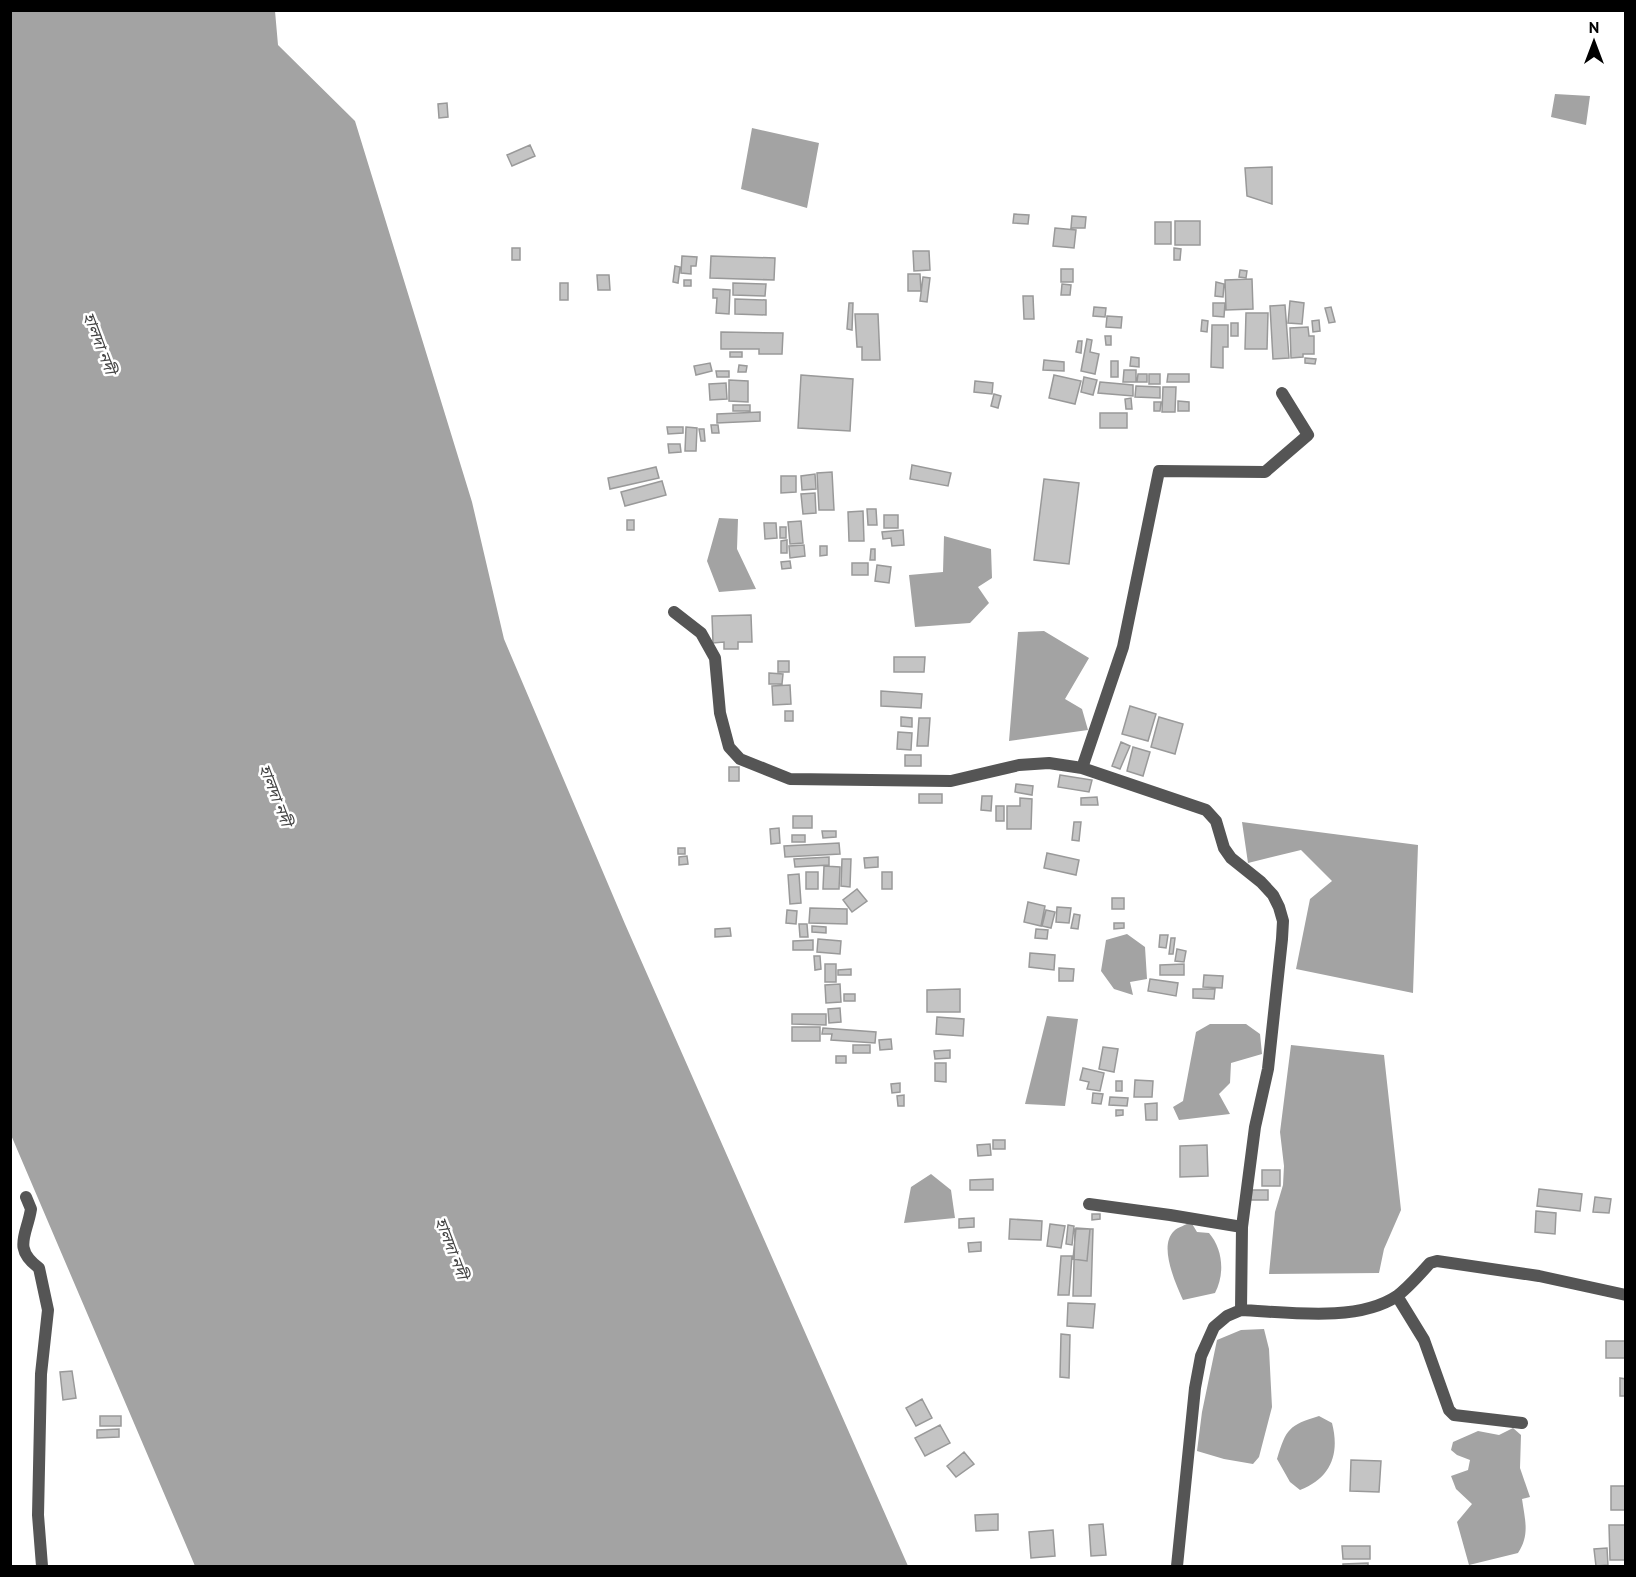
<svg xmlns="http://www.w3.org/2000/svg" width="1636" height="1577" viewBox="0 0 1636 1577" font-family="'PT Sans','Noto Sans Bengali',sans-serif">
  <rect width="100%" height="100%" fill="#fff"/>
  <!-- water -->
  <path fill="#a3a3a3" d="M 10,11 L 275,11 L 278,45 L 355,121 L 472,502 L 504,639 L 625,924 L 908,1566 L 195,1566 L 11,1135 Z
    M 1555,94 L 1590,96 L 1586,125 L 1551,117 Z
    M 752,128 L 819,143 L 807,208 L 741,189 Z
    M 719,518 L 738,519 L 737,549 L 756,589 L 719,592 L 707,561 Z
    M 944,536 L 991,549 L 992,578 L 978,587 L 989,603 L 970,623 L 915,627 L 909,575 L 943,572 Z
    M 1044,631 L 1089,658 L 1065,699 L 1082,709 L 1088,730 L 1009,741 L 1018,632 Z
    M 1242,822 L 1418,845 L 1413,993 L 1296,969 L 1310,899 L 1332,881 L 1301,850 L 1248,863 Z
    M 1127,934 L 1145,947 L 1147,979 L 1130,982 L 1133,995 L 1114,989 L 1101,971 L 1106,940 Z
    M 1047,1016 L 1078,1019 L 1065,1106 L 1025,1104 Z
    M 1210,1024 L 1246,1024 L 1260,1034 L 1262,1054 L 1231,1063 L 1230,1083 L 1219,1094 L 1230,1114 L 1179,1120 L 1173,1107 L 1183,1101 L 1196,1032 Z
    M 1291,1045 L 1384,1055 L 1401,1210 L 1384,1249 L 1379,1273 L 1269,1274 L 1275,1212 L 1283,1185 L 1284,1166 L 1280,1132 Z
    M 931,1174 L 951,1190 L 955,1218 L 904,1223 L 911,1187 Z
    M 1191,1222 L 1197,1232 L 1209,1233 C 1223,1249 1225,1274 1215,1293 L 1183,1300 C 1176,1284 1158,1246 1174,1231 C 1178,1227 1186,1225 1191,1222 Z
    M 1264,1329 L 1269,1349 L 1272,1407 L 1259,1457 L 1253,1464 L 1224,1459 L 1197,1451 L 1202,1412 L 1217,1340 L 1241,1330 Z
    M 1319,1416 L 1332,1423 C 1340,1454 1331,1478 1300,1490 L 1290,1482 L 1277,1459 C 1286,1429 1289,1425 1319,1416 Z
    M 1513,1428 L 1521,1435 L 1520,1468 L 1530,1497 L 1522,1499 C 1525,1520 1530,1535 1518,1553 L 1469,1565 L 1457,1522 L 1472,1504 L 1456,1489 L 1451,1476 L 1468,1470 L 1470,1460 L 1457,1455 L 1451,1450 L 1453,1442 L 1478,1431 L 1499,1435 Z"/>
  <!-- building -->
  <path fill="#c4c4c4" stroke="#999" stroke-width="1.5" d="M 447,103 L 448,117 L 439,118 L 438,104 Z
    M 530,145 L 535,156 L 512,166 L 507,155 Z
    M 1272,167 L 1272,204 L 1247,196 L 1245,168 Z
    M 1014,214 L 1029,215 L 1028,224 L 1013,223 Z
    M 1072,216 L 1086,217 L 1085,228 L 1071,228 Z
    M 1175,221 L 1200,221 L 1200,245 L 1175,245 Z
    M 1155,222 L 1171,222 L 1171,244 L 1155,244 Z
    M 1055,228 L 1076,230 L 1074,248 L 1053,246 Z
    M 512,248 L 520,248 L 520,260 L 512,260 Z
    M 1174,248 L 1181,249 L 1180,260 L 1174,260 Z
    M 913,251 L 929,251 L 930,270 L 914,271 Z
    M 682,256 L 697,257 L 696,266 L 691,266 L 691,274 L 681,273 Z
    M 711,256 L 775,258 L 774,280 L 710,278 Z
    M 675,266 L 680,267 L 678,283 L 673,282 Z
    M 1061,269 L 1073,269 L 1073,282 L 1061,282 Z
    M 1240,270 L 1247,271 L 1246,278 L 1239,277 Z
    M 908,274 L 920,274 L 921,291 L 908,291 Z
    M 597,275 L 609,275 L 610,290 L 598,290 Z
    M 923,277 L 930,278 L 927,302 L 920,301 Z
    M 1252,279 L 1253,309 L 1226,310 L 1225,280 Z
    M 684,280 L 691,280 L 691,286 L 684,286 Z
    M 1216,282 L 1224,284 L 1223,297 L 1215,296 Z
    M 560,283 L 568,283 L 568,300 L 560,300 Z
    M 733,283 L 766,284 L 765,296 L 733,295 Z
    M 1062,284 L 1071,285 L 1070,295 L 1061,295 Z
    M 713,289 L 730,290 L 729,314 L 716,313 L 717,298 L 713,298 Z
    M 1023,296 L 1033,296 L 1034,319 L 1024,319 Z
    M 735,299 L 766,300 L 766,315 L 735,314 Z
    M 1290,301 L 1304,303 L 1302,324 L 1288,323 Z
    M 849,303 L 853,303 L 852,330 L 847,329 Z
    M 1213,303 L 1225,303 L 1224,317 L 1213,316 Z
    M 1285,305 L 1289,358 L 1273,359 L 1270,306 Z
    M 1094,307 L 1106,308 L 1105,317 L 1093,316 Z
    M 1331,307 L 1335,322 L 1329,323 L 1325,308 Z
    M 1246,313 L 1268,313 L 1267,349 L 1245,349 Z
    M 855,314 L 878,314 L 880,360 L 862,360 L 862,347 L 857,347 Z
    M 1107,316 L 1122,317 L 1121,328 L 1106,327 Z
    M 1202,320 L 1208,321 L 1207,332 L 1201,331 Z
    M 1319,320 L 1320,331 L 1313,332 L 1312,321 Z
    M 1231,323 L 1238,323 L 1238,336 L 1231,336 Z
    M 1212,325 L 1228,325 L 1228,347 L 1223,347 L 1223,368 L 1211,367 Z
    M 1308,327 L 1309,336 L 1314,336 L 1314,354 L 1303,354 L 1303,357 L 1291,358 L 1290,328 Z
    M 721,332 L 783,333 L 782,354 L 759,354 L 759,349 L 721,349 Z
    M 1105,336 L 1111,336 L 1111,345 L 1106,345 Z
    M 1087,339 L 1092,340 L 1090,352 L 1099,354 L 1095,374 L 1081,371 Z
    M 1078,341 L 1082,341 L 1081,353 L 1076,352 Z
    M 730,352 L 742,352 L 742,357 L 730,357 Z
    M 1131,357 L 1139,358 L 1139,367 L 1130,366 Z
    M 1305,358 L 1316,359 L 1315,364 L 1305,363 Z
    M 1044,360 L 1064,362 L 1064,371 L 1043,370 Z
    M 1111,361 L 1118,361 L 1118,377 L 1111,377 Z
    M 710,363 L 712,371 L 696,375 L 694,366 Z
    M 739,365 L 747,366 L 746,372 L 738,372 Z
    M 1124,370 L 1136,370 L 1136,382 L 1123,382 Z
    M 716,371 L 729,371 L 729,377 L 717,377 Z
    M 1138,374 L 1147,374 L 1147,382 L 1137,382 Z
    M 1149,374 L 1160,374 L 1160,384 L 1149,384 Z
    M 1168,374 L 1189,374 L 1189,382 L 1167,382 Z
    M 801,375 L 853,379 L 850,431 L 798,428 Z
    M 1054,375 L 1081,381 L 1075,404 L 1049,398 Z
    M 1084,377 L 1097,380 L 1093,395 L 1081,392 Z
    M 729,380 L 748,381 L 748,402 L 729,401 Z
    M 975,381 L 993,383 L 992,394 L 974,392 Z
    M 1100,382 L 1133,385 L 1133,396 L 1098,393 Z
    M 726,383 L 727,399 L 710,400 L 709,384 Z
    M 1136,386 L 1160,387 L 1160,398 L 1135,397 Z
    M 1163,387 L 1176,387 L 1175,412 L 1162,412 Z
    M 994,394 L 1001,396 L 998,408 L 991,406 Z
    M 1131,398 L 1132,409 L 1126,409 L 1125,399 Z
    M 1178,401 L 1189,402 L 1189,411 L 1178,411 Z
    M 1154,402 L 1161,402 L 1160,411 L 1154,411 Z
    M 733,405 L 750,405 L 750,411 L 733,411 Z
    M 760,412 L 760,421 L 717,423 L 717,414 Z
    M 1100,413 L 1127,413 L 1127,428 L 1100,428 Z
    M 711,425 L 718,425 L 719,433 L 712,433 Z
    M 667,427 L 683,427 L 683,433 L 668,434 Z
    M 686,427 L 697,428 L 696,451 L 685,451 Z
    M 699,429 L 704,429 L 705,441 L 701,441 Z
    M 668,444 L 680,444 L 681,452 L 669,453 Z
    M 912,465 L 951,473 L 948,486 L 910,479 Z
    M 656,467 L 659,478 L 610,489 L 608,478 Z
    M 832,472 L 834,510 L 819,510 L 817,473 Z
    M 815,474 L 816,489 L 802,490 L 801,476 Z
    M 781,476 L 796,476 L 796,492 L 781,493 Z
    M 1044,479 L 1079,483 L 1069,564 L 1034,560 Z
    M 662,481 L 666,495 L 625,506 L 621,492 Z
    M 815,493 L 816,513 L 803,514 L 801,494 Z
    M 867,509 L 876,509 L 877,525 L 868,525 Z
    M 863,511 L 864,541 L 849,541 L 848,512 Z
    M 884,515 L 898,515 L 898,528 L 884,528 Z
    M 627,520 L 634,520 L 634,530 L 627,530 Z
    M 801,521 L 803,543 L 790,544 L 788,522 Z
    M 764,523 L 776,523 L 777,538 L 765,539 Z
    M 780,527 L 786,527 L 786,538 L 780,538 Z
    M 903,530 L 904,545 L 892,546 L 891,538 L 883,539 L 882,532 Z
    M 787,540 L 787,553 L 781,553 L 781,541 Z
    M 804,545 L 805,556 L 790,558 L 789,546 Z
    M 820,546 L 827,546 L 827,555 L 820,556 Z
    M 871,549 L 875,549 L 875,560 L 870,560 Z
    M 790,561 L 791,568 L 782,569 L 781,562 Z
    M 852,563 L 868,563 L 868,575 L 852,575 Z
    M 877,565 L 891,567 L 889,583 L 875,581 Z
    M 751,615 L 752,642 L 738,642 L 738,649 L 724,649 L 724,642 L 713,643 L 712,616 Z
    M 894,657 L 925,657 L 924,672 L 894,672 Z
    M 778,661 L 789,661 L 789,672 L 778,672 Z
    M 769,673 L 783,674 L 782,684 L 769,684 Z
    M 790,685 L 791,704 L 773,705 L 772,686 Z
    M 881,691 L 922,694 L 921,708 L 881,706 Z
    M 1130,706 L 1156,714 L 1148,741 L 1122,734 Z
    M 785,711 L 793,711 L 793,721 L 785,721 Z
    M 901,717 L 912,718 L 912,727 L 901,726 Z
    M 1159,717 L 1183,724 L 1175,754 L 1151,747 Z
    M 919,718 L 930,718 L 928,746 L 917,746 Z
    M 898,732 L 912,733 L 911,750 L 897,749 Z
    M 1121,742 L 1130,746 L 1120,769 L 1112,766 Z
    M 1133,747 L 1150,752 L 1143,776 L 1127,771 Z
    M 905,755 L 921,755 L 921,766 L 905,766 Z
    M 729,767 L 739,767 L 739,781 L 729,781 Z
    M 1060,775 L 1092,780 L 1089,792 L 1058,787 Z
    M 1016,784 L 1033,786 L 1032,795 L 1015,792 Z
    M 919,794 L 942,794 L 942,803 L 919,803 Z
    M 982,796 L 992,796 L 991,811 L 981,810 Z
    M 1097,797 L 1098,805 L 1081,805 L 1081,798 Z
    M 1020,798 L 1032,799 L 1031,829 L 1007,829 L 1007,806 L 1020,806 Z
    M 996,806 L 1004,806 L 1004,821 L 996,821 Z
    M 793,816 L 812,816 L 812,828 L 793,828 Z
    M 1074,822 L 1081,822 L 1079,841 L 1072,840 Z
    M 779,828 L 780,843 L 771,844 L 770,829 Z
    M 822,831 L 836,831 L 836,837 L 823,838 Z
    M 792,835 L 805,835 L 805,842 L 792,842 Z
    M 839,843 L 840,854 L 785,857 L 784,846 Z
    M 678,848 L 685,848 L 685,854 L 678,854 Z
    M 1047,853 L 1079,860 L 1076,875 L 1044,868 Z
    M 687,856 L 688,864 L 679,865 L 679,857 Z
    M 829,857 L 829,865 L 795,867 L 794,859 Z
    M 878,857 L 878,867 L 865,868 L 864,858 Z
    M 842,859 L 851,859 L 850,887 L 841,886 Z
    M 824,866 L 840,867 L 839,889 L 823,889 Z
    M 806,872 L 818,872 L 818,889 L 806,889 Z
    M 882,872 L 892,872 L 892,889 L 882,889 Z
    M 799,874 L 801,903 L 790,904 L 788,875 Z
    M 857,889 L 867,901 L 852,912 L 843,900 Z
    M 1112,898 L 1124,898 L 1124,909 L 1112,909 Z
    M 1028,902 L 1045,906 L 1041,926 L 1024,922 Z
    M 1057,907 L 1071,908 L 1069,923 L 1056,922 Z
    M 810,908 L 847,909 L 847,924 L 809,923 Z
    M 787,910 L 797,911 L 796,924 L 786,923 Z
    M 1046,910 L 1055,912 L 1051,928 L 1042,926 Z
    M 1074,914 L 1080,915 L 1078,929 L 1071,928 Z
    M 1114,923 L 1124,923 L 1124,928 L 1114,929 Z
    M 799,924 L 807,924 L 808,937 L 800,937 Z
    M 812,926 L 826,927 L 826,933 L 812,932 Z
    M 730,928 L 731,936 L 715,937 L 715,929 Z
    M 1036,929 L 1048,930 L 1047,939 L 1035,938 Z
    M 1160,935 L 1168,935 L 1166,948 L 1159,947 Z
    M 1171,938 L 1175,938 L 1173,954 L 1169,954 Z
    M 818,939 L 841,941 L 840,954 L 817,952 Z
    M 813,940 L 813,950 L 793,950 L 793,941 Z
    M 1177,949 L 1186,951 L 1184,962 L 1175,961 Z
    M 1030,953 L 1055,955 L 1054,970 L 1029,967 Z
    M 814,956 L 820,956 L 821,969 L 815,970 Z
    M 825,964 L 836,964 L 836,982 L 825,982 Z
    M 1184,964 L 1184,975 L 1160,975 L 1160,965 Z
    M 1059,968 L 1074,969 L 1073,981 L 1059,981 Z
    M 851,969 L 851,975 L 838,975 L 838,970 Z
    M 1204,975 L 1223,976 L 1222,988 L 1203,987 Z
    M 1150,979 L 1178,983 L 1176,996 L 1148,991 Z
    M 840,984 L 841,1002 L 826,1003 L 825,985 Z
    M 960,989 L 960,1012 L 927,1012 L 927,990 Z
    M 1193,989 L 1215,989 L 1214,999 L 1193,998 Z
    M 844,994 L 855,994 L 855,1001 L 844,1001 Z
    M 840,1008 L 841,1022 L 829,1023 L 828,1009 Z
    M 792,1014 L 826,1014 L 826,1025 L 792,1024 Z
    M 937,1017 L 964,1019 L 963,1036 L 936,1034 Z
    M 792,1027 L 820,1027 L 820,1041 L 792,1041 Z
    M 823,1028 L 876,1032 L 875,1043 L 831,1040 L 832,1034 L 822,1034 Z
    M 891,1039 L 892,1049 L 880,1050 L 879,1040 Z
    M 853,1045 L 870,1045 L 870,1053 L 853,1053 Z
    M 1103,1047 L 1118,1049 L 1114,1072 L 1099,1069 Z
    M 950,1050 L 950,1058 L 935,1059 L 934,1051 Z
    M 836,1056 L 846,1056 L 846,1063 L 836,1063 Z
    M 935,1063 L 946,1063 L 946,1082 L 935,1081 Z
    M 1083,1068 L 1104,1073 L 1100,1091 L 1087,1089 L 1089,1082 L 1080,1080 Z
    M 1135,1080 L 1153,1081 L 1152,1097 L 1134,1097 Z
    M 1116,1081 L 1122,1081 L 1122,1091 L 1116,1091 Z
    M 900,1083 L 900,1092 L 892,1093 L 891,1084 Z
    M 1093,1093 L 1103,1094 L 1101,1104 L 1092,1103 Z
    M 904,1095 L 904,1106 L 898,1106 L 897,1096 Z
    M 1110,1097 L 1128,1098 L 1127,1106 L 1109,1105 Z
    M 1157,1103 L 1157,1120 L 1146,1120 L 1145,1104 Z
    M 1116,1110 L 1123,1110 L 1123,1115 L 1116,1116 Z
    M 993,1140 L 1005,1140 L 1005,1149 L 993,1149 Z
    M 990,1144 L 991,1155 L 978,1156 L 977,1145 Z
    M 1207,1145 L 1208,1176 L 1180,1177 L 1180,1146 Z
    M 1262,1170 L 1280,1170 L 1280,1186 L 1262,1186 Z
    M 993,1179 L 993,1190 L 970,1190 L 970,1180 Z
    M 1539,1189 L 1582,1194 L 1580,1211 L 1537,1206 Z
    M 1252,1190 L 1268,1190 L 1268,1200 L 1251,1200 Z
    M 1595,1197 L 1611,1199 L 1609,1213 L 1593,1212 Z
    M 1536,1211 L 1556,1213 L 1555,1234 L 1535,1232 Z
    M 1092,1214 L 1100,1214 L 1100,1219 L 1092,1220 Z
    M 974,1218 L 974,1227 L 959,1228 L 959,1219 Z
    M 1010,1219 L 1042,1221 L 1041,1240 L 1009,1239 Z
    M 1050,1224 L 1065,1226 L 1061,1248 L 1047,1246 Z
    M 1068,1225 L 1074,1226 L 1072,1245 L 1066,1244 Z
    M 1076,1228 L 1090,1229 L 1087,1261 L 1073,1259 Z
    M 1075,1229 L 1093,1229 L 1091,1296 L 1073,1296 Z
    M 981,1242 L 981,1251 L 969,1252 L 968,1243 Z
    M 1061,1256 L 1072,1256 L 1069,1295 L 1058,1295 Z
    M 1068,1303 L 1095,1304 L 1093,1328 L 1067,1326 Z
    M 1061,1334 L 1070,1335 L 1069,1378 L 1060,1377 Z
    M 1606,1341 L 1626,1341 L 1626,1358 L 1606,1358 Z
    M 72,1371 L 76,1398 L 63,1400 L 60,1372 Z
    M 1620,1378 L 1626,1379 L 1626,1396 L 1620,1396 Z
    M 922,1399 L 932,1418 L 916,1426 L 906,1408 Z
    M 100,1416 L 121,1416 L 121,1426 L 100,1426 Z
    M 940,1425 L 950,1443 L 925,1456 L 915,1438 Z
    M 119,1429 L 119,1437 L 97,1438 L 97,1430 Z
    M 964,1452 L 974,1464 L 956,1477 L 947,1466 Z
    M 1351,1460 L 1381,1461 L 1379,1492 L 1350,1491 Z
    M 1611,1486 L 1626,1486 L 1626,1510 L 1611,1510 Z
    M 998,1514 L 998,1530 L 976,1531 L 975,1515 Z
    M 1103,1524 L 1106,1555 L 1091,1556 L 1089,1525 Z
    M 1609,1525 L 1626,1525 L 1626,1560 L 1610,1560 Z
    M 1053,1530 L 1055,1556 L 1031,1558 L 1029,1532 Z
    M 1342,1546 L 1370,1546 L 1370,1559 L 1343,1559 Z
    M 1607,1548 L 1608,1565 L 1596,1566 L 1594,1549 Z
    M 1368,1563 L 1368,1566 L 1343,1566 L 1343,1564 Z"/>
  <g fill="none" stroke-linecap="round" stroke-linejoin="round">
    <!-- street -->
    <path stroke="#555" stroke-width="12" d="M 1282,393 L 1308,435 L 1265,472 L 1159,471 L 1123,647 L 1082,768 L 1206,810 L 1216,821 L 1224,848 L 1231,858 L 1261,882 L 1273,895 L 1279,907 L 1283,921 L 1282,939 L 1268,1069 L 1255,1127 L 1242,1227 L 1241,1310 C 1286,1312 1357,1323 1397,1296 C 1409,1287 1420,1274 1430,1263 L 1437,1261 L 1539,1276 L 1626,1295
      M 674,612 L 701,633 L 715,658 L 720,713 L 729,747 L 740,759 L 790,779 L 951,781 L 1019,765 L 1049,763 L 1082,768
      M 26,1197 L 31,1209 C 27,1235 12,1248 39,1268 L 48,1310 L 41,1374 L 38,1515 L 42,1566
      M 1089,1204 L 1170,1215 L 1242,1227
      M 1397,1296 L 1424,1340 L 1449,1410 L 1454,1415 L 1522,1423
      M 1177,1566 L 1195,1388 L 1201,1356 L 1214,1327 L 1227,1316 L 1241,1310"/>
  </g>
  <g text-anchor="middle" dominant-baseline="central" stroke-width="5" stroke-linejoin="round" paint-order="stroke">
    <!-- water labels -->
    <g font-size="16" font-style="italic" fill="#444" stroke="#fff">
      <text transform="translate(100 343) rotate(69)">হালদা নদী</text>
      <text transform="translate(276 795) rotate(69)">হালদা নদী</text>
      <text transform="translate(452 1248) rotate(69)">হালদা নদী</text>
    </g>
  </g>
  <!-- border -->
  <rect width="1636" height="1577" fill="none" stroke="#000000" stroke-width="24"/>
  <!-- north arrow -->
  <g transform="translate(1594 42)" stroke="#ffffff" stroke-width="4.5" paint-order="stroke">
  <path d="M0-4.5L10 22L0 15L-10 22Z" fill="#000000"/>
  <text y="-9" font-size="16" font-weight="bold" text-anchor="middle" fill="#000000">N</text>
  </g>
</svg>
